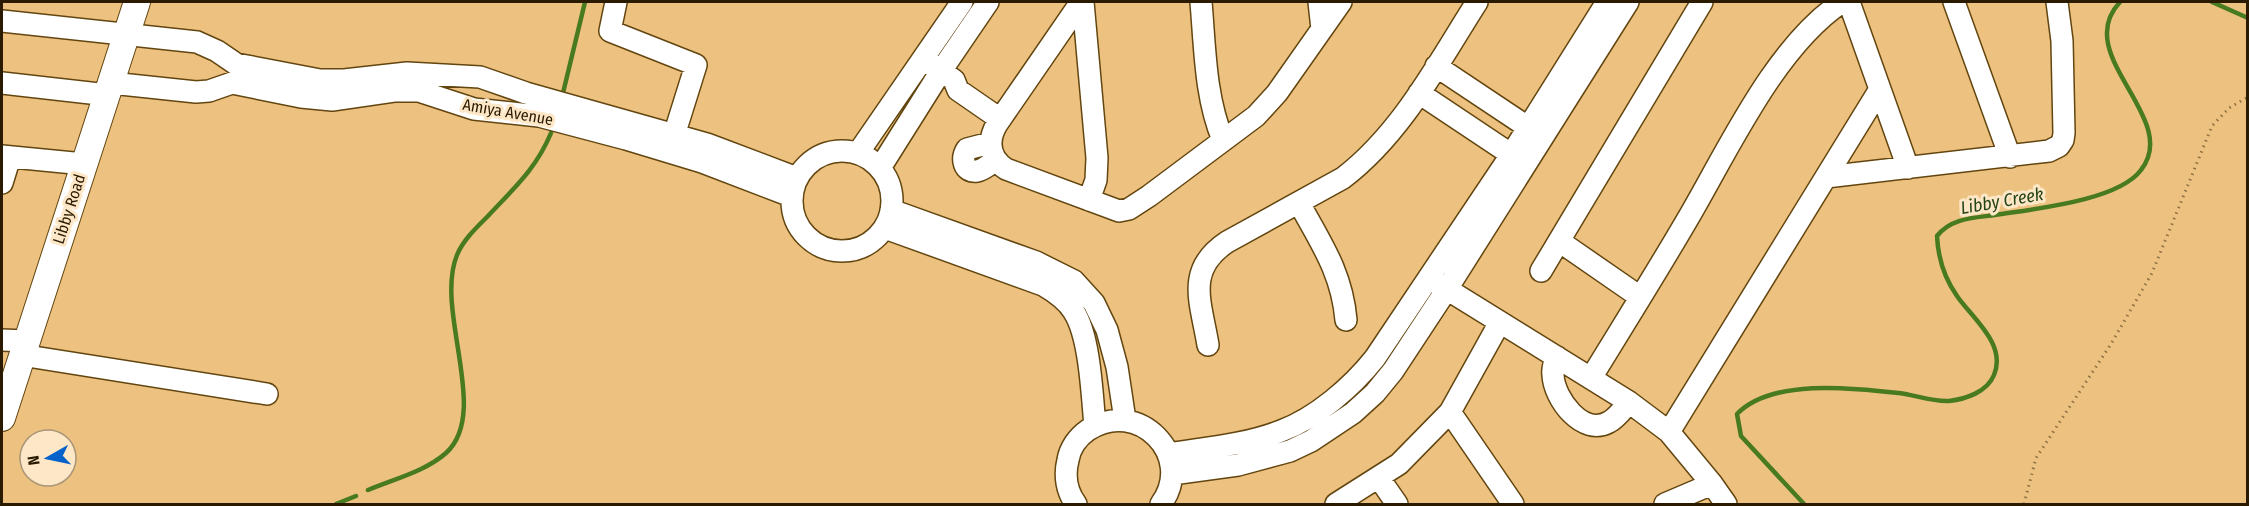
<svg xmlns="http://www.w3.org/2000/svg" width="2249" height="506" viewBox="0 0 2249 506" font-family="'Fira Sans Condensed',sans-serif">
  <rect width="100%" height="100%" fill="#edc280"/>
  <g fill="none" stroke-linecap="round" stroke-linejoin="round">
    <!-- stream -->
    <path stroke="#487a20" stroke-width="4.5" d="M 2212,2 L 2248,18
      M 563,93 L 585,2
      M 368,490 C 394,479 426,471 446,453 C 491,412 434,311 457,255 C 463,240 477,227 488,216 C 514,188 536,169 551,133
      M 336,504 L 356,496
      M 1804,504 L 1741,436 L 1737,414 C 1772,378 1854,388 1899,393 C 1915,395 1933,402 1949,401 C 1966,399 1987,392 1994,375 C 2007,344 1972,318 1957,296 C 1945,279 1938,257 1937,236 C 1951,218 1973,218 1995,215 C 2033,209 2118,201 2141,170 C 2182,118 2070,55 2120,2"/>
    <!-- minor casing -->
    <g stroke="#62450f" stroke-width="24">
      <path id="minor" d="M 616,2 L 610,31 L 696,65 L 671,145
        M 1081,2 L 997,124 C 987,141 989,158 1006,169 L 1119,211 L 1129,209 L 1149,196 L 1256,116 L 1277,93 L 1341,2
        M 1083,2 L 1097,158 L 1096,180 L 1089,200
        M 1201,2 C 1205,48 1205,97 1223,140
        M 1319,2 L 1322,29
        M 1849,2 L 1908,168
        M 1954,2 L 2010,157
        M 2,21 L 197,42 L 217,51 L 236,64 L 320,80 L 344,80 L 407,73 L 480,77 L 526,93 L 707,144 L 797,178
        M 931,64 L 954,80 L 958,90 L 1000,119
        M 1436,66 L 1541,136
        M 2,83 L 108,95
        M 111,83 L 196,92 L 209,91 L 232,83 L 301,97 L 332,100 L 394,91 L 419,91 L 474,109 L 539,116 L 626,139 L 702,162 L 791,196
        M 1419,93 L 1524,163
        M 990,143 L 967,149 C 961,158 963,173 977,171 C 984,170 990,164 995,160
        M792 201a50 50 0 1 1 100 0a50 50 0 1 1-100 0Z
        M 858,153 L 962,2
        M 2,156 L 84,164
        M 880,168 L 941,71 L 988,2
        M 1826,177 L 2049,151 L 2059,146 L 2063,140 L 2064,133 L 2062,41 L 2057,2
        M 2,183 L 10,157
        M 1299,203 C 1321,243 1342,273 1346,320
        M 891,210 L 1036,262 L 1074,281 L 1094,303 L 1107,330 L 1117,367 L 1125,420
        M 885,228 L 1043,285 C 1055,292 1067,300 1074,312 C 1090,337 1092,395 1095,426
        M 1559,241 L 1640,297
        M 1541,271 L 1702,2
        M 1437,283 L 1629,402 L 1669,432 L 1712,484 L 1726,504
        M 2,340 L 26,341
        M 1208,345 C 1201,302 1185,270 1227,242 L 1343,178 C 1402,133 1438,63 1477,2
        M 21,355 L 267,394
        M 1557,357 C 1554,363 1552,369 1553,375 C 1554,399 1583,437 1609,422 C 1617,418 1623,409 1629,402
        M 1591,378 C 1624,324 1658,270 1690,215 C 1730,146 1776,46 1842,2
        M 1450,412 L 1513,504
        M 1669,432 L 1880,89
        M 1168,454 C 1205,448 1245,445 1281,431 C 1316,418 1352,387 1375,358 L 1511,155 L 1607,2
        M 1172,474 L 1238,465 L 1290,451 L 1311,441 L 1353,413 L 1375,393 L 1393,371 L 1447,289 L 1628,2
        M 1379,478 L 1397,504
        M 1076,504 C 1067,492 1064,476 1068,460 C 1070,448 1078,437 1088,430 C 1138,397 1196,456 1161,504
        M 1336,504 L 1399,464 L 1450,412 L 1500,322
        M 1665,504 L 1712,484"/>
    </g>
    <!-- major casing -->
    <g stroke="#62450f" stroke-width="28">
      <path id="major" d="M 2,418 L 137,2"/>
    </g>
    <!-- path -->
    <path stroke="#907243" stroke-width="3" stroke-dasharray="1.5 4.5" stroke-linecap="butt" d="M 2024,504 L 2036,458 L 2111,344 L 2152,273 L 2212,126 L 2229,108 L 2248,97"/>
    <!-- minor -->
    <use href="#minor" stroke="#fff" stroke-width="21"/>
    <!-- major -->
    <use href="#major" stroke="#fff" stroke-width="26"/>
  </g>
  <g text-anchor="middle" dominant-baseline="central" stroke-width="6" stroke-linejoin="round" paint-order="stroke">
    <!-- street labels -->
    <g font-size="16" fill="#2a1a00" stroke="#fde7c7">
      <text transform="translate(508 112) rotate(10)">Amiya Avenue</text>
      <text transform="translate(69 209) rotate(-72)">Libby Road</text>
    </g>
    <!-- water labels -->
    <g font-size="18" font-style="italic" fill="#254418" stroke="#fde7c7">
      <text transform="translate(2002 201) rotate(-10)">Libby Creek</text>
    </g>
  </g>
  <!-- border -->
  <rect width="2249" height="506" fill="none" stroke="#2a1a00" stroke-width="6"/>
  <!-- north arrow -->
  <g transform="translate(48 458) rotate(261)"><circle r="28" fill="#fde7c7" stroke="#a99577" stroke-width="1.5"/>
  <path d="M0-4.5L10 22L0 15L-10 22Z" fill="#0661ca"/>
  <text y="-9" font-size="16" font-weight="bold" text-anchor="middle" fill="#2a1a00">N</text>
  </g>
</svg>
